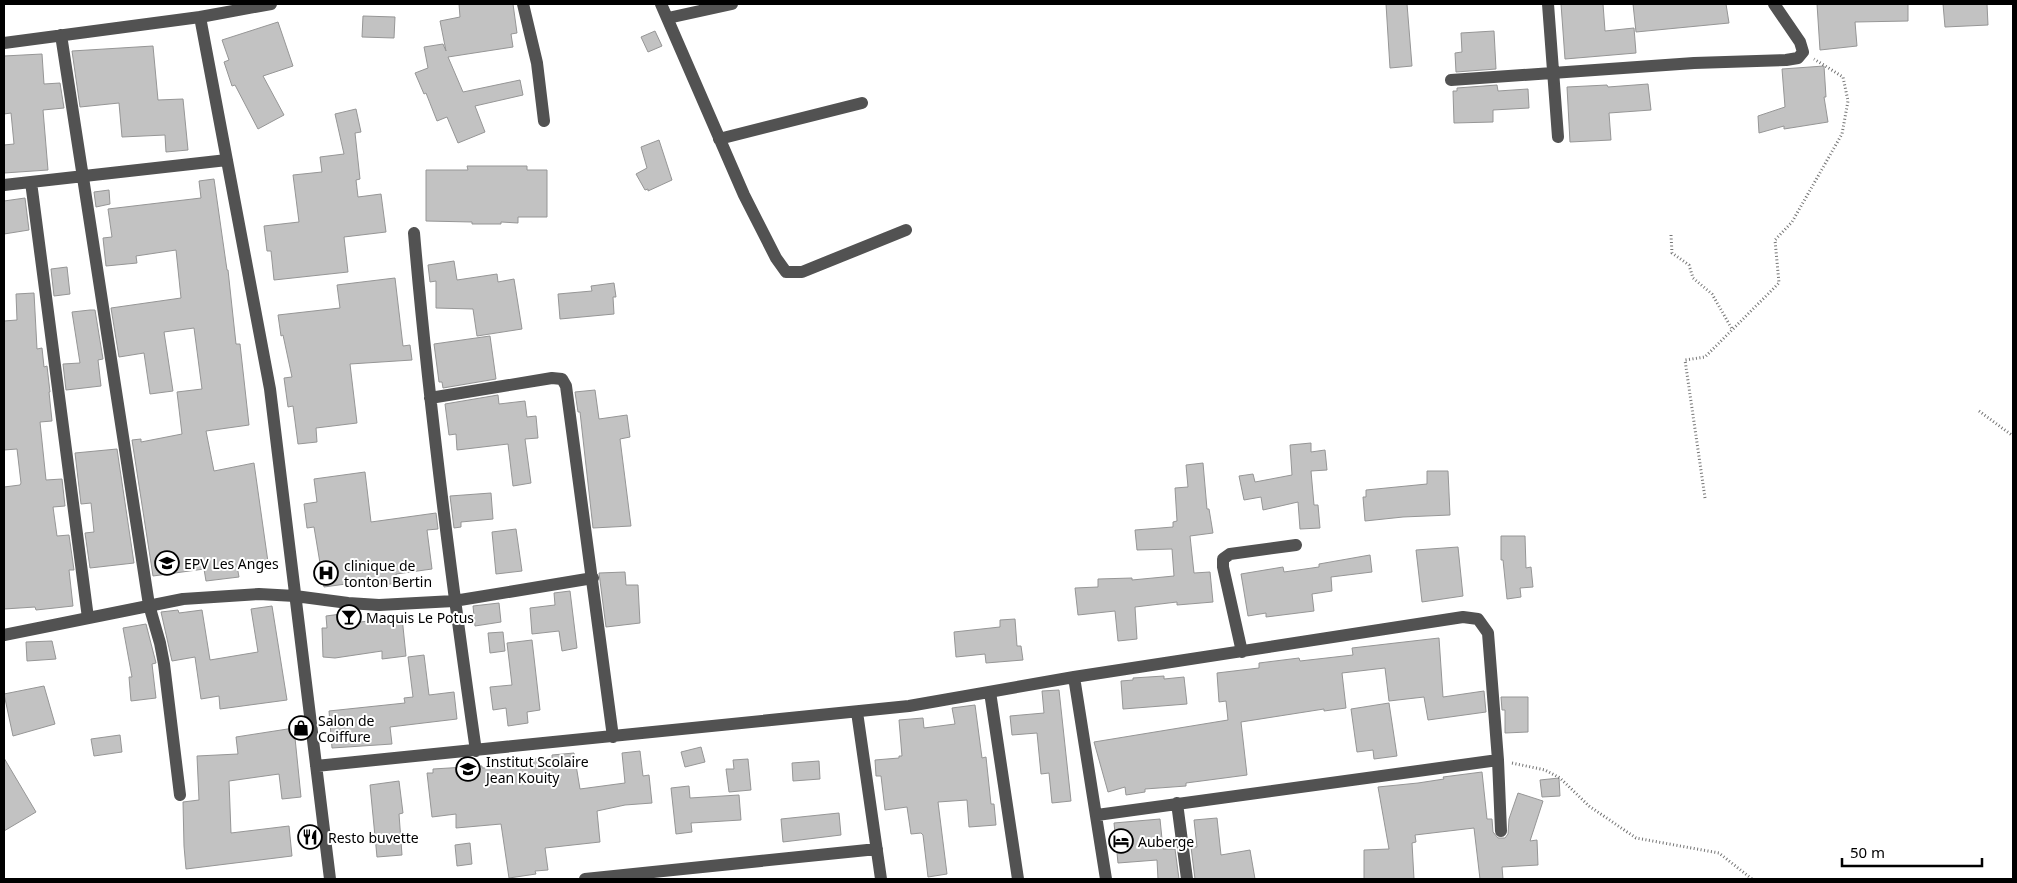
<svg xmlns="http://www.w3.org/2000/svg" width="2017" height="883" viewBox="0 0 2017 883" font-family="'Noto Sans',sans-serif">
  <rect width="100%" height="100%" fill="#fff"/>
  <!-- building -->
  <path fill="#c2c2c2" stroke="#969696" d="M 459,4 L 513,4 L 517,33 L 511,34 L 513,47 L 448,57 L 463,92 L 520,80 L 523,95 L 475,106 L 485,132 L 458,143 L 447,117 L 437,121 L 426,93 L 424,94 L 415,73 L 428,68 L 424,47 L 443,44 L 446,51 L 440,21 L 460,17 Z
    M 1386,4 L 1407,4 L 1412,66 L 1390,68 Z
    M 1561,4 L 1603,4 L 1605,31 L 1634,28 L 1636,53 L 1565,59 Z
    M 1633,4 L 1726,4 L 1729,23 L 1636,32 Z
    M 1817,4 L 1908,4 L 1908,21 L 1855,22 L 1857,46 L 1820,50 Z
    M 1943,4 L 1987,4 L 1988,25 L 1945,27 Z
    M 363,16 L 395,17 L 394,38 L 362,37 Z
    M 278,22 L 293,66 L 263,76 L 284,115 L 258,129 L 235,85 L 232,86 L 224,62 L 229,60 L 222,40 Z
    M 655,31 L 662,46 L 648,52 L 641,37 Z
    M 1494,31 L 1496,69 L 1456,72 L 1455,53 L 1462,52 L 1461,33 Z
    M 153,46 L 158,100 L 183,99 L 188,150 L 166,152 L 165,135 L 122,137 L 119,103 L 80,107 L 72,51 Z
    M 42,54 L 44,84 L 60,83 L 64,108 L 43,110 L 48,170 L 4,173 L 4,145 L 14,144 L 11,113 L 4,114 L 4,56 Z
    M 1824,66 L 1826,97 L 1824,97 L 1828,122 L 1784,129 L 1784,126 L 1759,133 L 1758,116 L 1785,107 L 1782,69 Z
    M 1648,84 L 1651,110 L 1609,113 L 1611,140 L 1570,142 L 1567,87 L 1607,85 L 1608,87 Z
    M 1497,85 L 1498,91 L 1528,89 L 1529,108 L 1493,110 L 1493,122 L 1454,123 L 1453,91 L 1457,91 L 1457,88 Z
    M 356,109 L 361,132 L 355,133 L 360,179 L 356,180 L 358,197 L 381,194 L 386,232 L 344,237 L 348,272 L 274,280 L 271,251 L 267,251 L 264,226 L 299,222 L 293,175 L 322,172 L 320,157 L 344,154 L 335,114 Z
    M 659,140 L 672,180 L 648,191 L 648,189 L 645,190 L 636,174 L 647,168 L 641,147 Z
    M 467,166 L 527,166 L 527,170 L 547,170 L 547,217 L 518,217 L 518,223 L 501,222 L 501,224 L 472,224 L 472,222 L 426,221 L 426,170 L 468,170 Z
    M 214,179 L 227,270 L 228,270 L 236,344 L 240,344 L 249,425 L 206,431 L 214,471 L 254,463 L 268,562 L 237,566 L 239,577 L 206,581 L 204,569 L 153,576 L 132,440 L 141,439 L 141,442 L 182,434 L 177,392 L 202,389 L 194,328 L 164,332 L 173,391 L 150,394 L 144,353 L 119,357 L 111,308 L 181,298 L 176,250 L 136,256 L 137,263 L 106,266 L 103,238 L 112,237 L 108,209 L 201,198 L 199,181 Z
    M 109,190 L 110,204 L 96,207 L 94,192 Z
    M 25,198 L 29,230 L 4,234 L 4,201 Z
    M 454,261 L 457,280 L 497,274 L 498,282 L 514,279 L 522,329 L 477,336 L 473,309 L 436,308 L 436,281 L 430,282 L 428,265 Z
    M 67,267 L 70,294 L 54,296 L 51,269 Z
    M 395,278 L 403,346 L 410,345 L 412,360 L 350,364 L 357,423 L 316,428 L 317,442 L 298,444 L 293,406 L 288,407 L 284,378 L 292,377 L 283,335 L 281,336 L 278,315 L 340,308 L 337,285 Z
    M 614,283 L 616,297 L 613,297 L 614,314 L 560,319 L 558,294 L 592,291 L 591,286 Z
    M 34,293 L 37,349 L 42,348 L 44,367 L 47,366 L 50,392 L 49,392 L 52,421 L 40,422 L 46,480 L 62,479 L 65,506 L 53,507 L 57,536 L 69,535 L 74,570 L 69,570 L 73,606 L 36,610 L 35,607 L 4,609 L 4,487 L 20,485 L 21,483 L 17,449 L 4,450 L 4,321 L 17,320 L 16,294 Z
    M 90,310 L 95,310 L 103,359 L 98,360 L 101,386 L 66,390 L 63,364 L 80,363 L 72,312 Z
    M 490,336 L 496,379 L 443,388 L 442,382 L 439,382 L 434,344 Z
    M 595,390 L 599,419 L 627,415 L 630,437 L 620,439 L 631,526 L 593,528 L 580,412 L 578,412 L 575,392 Z
    M 498,395 L 499,404 L 525,401 L 527,417 L 536,416 L 538,438 L 525,439 L 531,483 L 513,486 L 508,444 L 457,450 L 456,434 L 449,435 L 445,404 Z
    M 1311,443 L 1311,452 L 1325,450 L 1327,470 L 1311,471 L 1314,505 L 1318,505 L 1320,528 L 1300,529 L 1298,502 L 1263,510 L 1261,497 L 1244,500 L 1239,476 L 1253,474 L 1255,482 L 1292,475 L 1290,445 Z
    M 117,449 L 134,563 L 90,568 L 85,533 L 94,532 L 91,503 L 81,504 L 75,453 Z
    M 1203,463 L 1207,509 L 1209,509 L 1213,533 L 1190,536 L 1194,573 L 1210,572 L 1213,602 L 1177,605 L 1177,602 L 1135,607 L 1137,639 L 1118,641 L 1115,611 L 1078,615 L 1075,588 L 1098,587 L 1098,579 L 1132,578 L 1132,580 L 1174,576 L 1172,549 L 1137,550 L 1135,530 L 1173,527 L 1173,522 L 1177,521 L 1175,488 L 1188,487 L 1186,465 Z
    M 1427,471 L 1448,471 L 1450,515 L 1403,517 L 1365,521 L 1363,497 L 1366,497 L 1366,490 L 1427,484 Z
    M 365,472 L 371,522 L 436,513 L 438,529 L 427,530 L 432,569 L 396,574 L 397,583 L 375,586 L 375,580 L 324,587 L 314,527 L 307,528 L 304,504 L 317,502 L 314,479 Z
    M 491,493 L 493,519 L 461,522 L 461,527 L 454,528 L 450,496 Z
    M 516,529 L 522,571 L 496,574 L 492,532 Z
    M 1501,536 L 1525,536 L 1526,568 L 1531,567 L 1533,587 L 1520,588 L 1521,597 L 1507,599 L 1503,560 L 1501,560 Z
    M 1458,547 L 1463,596 L 1422,602 L 1416,550 Z
    M 1370,555 L 1372,572 L 1331,577 L 1332,591 L 1312,594 L 1314,611 L 1266,617 L 1266,613 L 1248,616 L 1241,574 L 1283,567 L 1284,572 L 1319,567 L 1319,564 Z
    M 625,572 L 626,585 L 638,585 L 640,623 L 606,627 L 599,573 Z
    M 570,591 L 577,648 L 562,651 L 559,631 L 532,634 L 530,608 L 555,605 L 554,593 Z
    M 499,603 L 501,622 L 475,626 L 473,606 Z
    M 272,606 L 287,700 L 220,709 L 219,696 L 201,699 L 195,657 L 172,661 L 161,612 L 178,610 L 179,613 L 202,610 L 210,660 L 258,652 L 251,609 Z
    M 341,614 L 350,614 L 352,623 L 402,617 L 406,656 L 382,659 L 382,651 L 335,658 L 323,657 L 322,628 L 327,628 L 326,616 Z
    M 1015,619 L 1017,646 L 1021,646 L 1023,660 L 986,663 L 985,654 L 956,657 L 954,632 L 1000,627 L 1000,620 Z
    M 146,624 L 156,663 L 152,664 L 156,698 L 131,701 L 129,677 L 132,677 L 123,628 Z
    M 503,632 L 505,651 L 490,653 L 488,633 Z
    M 1439,638 L 1443,697 L 1484,691 L 1486,712 L 1428,720 L 1424,697 L 1389,701 L 1385,668 L 1342,673 L 1346,708 L 1324,711 L 1324,709 L 1241,722 L 1247,775 L 1186,783 L 1186,786 L 1145,789 L 1145,792 L 1126,795 L 1125,787 L 1108,792 L 1094,742 L 1228,720 L 1226,701 L 1219,702 L 1217,673 L 1259,668 L 1259,663 L 1299,658 L 1300,661 L 1353,655 L 1352,648 Z
    M 532,640 L 540,710 L 527,712 L 528,723 L 508,726 L 506,708 L 493,710 L 490,687 L 512,685 L 507,643 Z
    M 52,641 L 56,659 L 27,661 L 26,642 Z
    M 424,655 L 429,695 L 454,692 L 457,719 L 390,727 L 392,744 L 332,748 L 329,711 L 405,703 L 404,698 L 413,697 L 408,657 Z
    M 1164,676 L 1164,679 L 1184,677 L 1187,704 L 1123,709 L 1121,681 L 1133,680 L 1133,678 Z
    M 44,686 L 55,724 L 13,736 L 4,694 Z
    M 1059,690 L 1071,801 L 1052,803 L 1049,773 L 1041,774 L 1037,733 L 1012,735 L 1010,716 L 1044,713 L 1042,691 Z
    M 1501,697 L 1528,697 L 1528,732 L 1505,733 L 1505,710 L 1502,710 Z
    M 1389,703 L 1397,756 L 1374,759 L 1373,750 L 1357,752 L 1351,709 Z
    M 975,705 L 982,758 L 986,757 L 991,804 L 994,804 L 996,825 L 969,827 L 967,800 L 938,802 L 947,874 L 928,877 L 923,835 L 921,833 L 911,834 L 907,807 L 885,810 L 881,776 L 876,776 L 875,760 L 899,758 L 899,756 L 902,756 L 899,720 L 923,718 L 924,728 L 955,724 L 952,708 Z
    M 294,728 L 301,797 L 282,799 L 279,774 L 229,781 L 231,833 L 289,826 L 292,856 L 186,869 L 184,846 L 183,802 L 199,800 L 197,756 L 238,754 L 236,737 Z
    M 120,735 L 122,752 L 94,756 L 91,739 Z
    M 701,747 L 705,762 L 685,767 L 681,752 Z
    M 640,751 L 643,776 L 649,775 L 652,803 L 625,805 L 597,811 L 600,842 L 545,848 L 548,870 L 535,871 L 536,874 L 509,878 L 501,824 L 456,828 L 456,814 L 432,817 L 427,773 L 433,773 L 433,769 L 482,766 L 482,768 L 516,766 L 515,760 L 552,758 L 552,755 L 574,753 L 580,789 L 625,783 L 622,753 Z
    M 4,758 L 36,812 L 4,831 Z
    M 748,759 L 751,790 L 729,792 L 726,769 L 734,769 L 733,760 Z
    M 819,761 L 820,779 L 793,781 L 792,763 Z
    M 1482,772 L 1487,819 L 1492,819 L 1493,832 L 1498,838 L 1505,838 L 1508,834 L 1509,819 L 1518,793 L 1543,801 L 1530,841 L 1537,840 L 1538,865 L 1502,867 L 1503,879 L 1480,879 L 1474,828 L 1415,835 L 1416,842 L 1412,843 L 1414,879 L 1364,879 L 1364,850 L 1389,849 L 1378,787 L 1418,783 L 1444,779 L 1443,777 Z
    M 1559,778 L 1560,796 L 1542,797 L 1540,780 Z
    M 399,781 L 403,813 L 399,814 L 402,855 L 377,857 L 370,785 Z
    M 689,786 L 690,798 L 739,795 L 741,820 L 691,823 L 692,832 L 676,834 L 671,788 Z
    M 839,813 L 841,835 L 783,842 L 781,819 Z
    M 1217,818 L 1221,855 L 1250,850 L 1255,879 L 1195,879 L 1191,847 L 1197,847 L 1194,820 Z
    M 1160,819 L 1163,849 L 1175,849 L 1179,879 L 1158,879 L 1157,860 L 1118,863 L 1114,823 Z
    M 470,843 L 472,864 L 457,866 L 455,845 Z"/>
  <g fill="none" stroke-linecap="round" stroke-linejoin="round">
    <!-- path -->
    <path stroke="#747474" stroke-width="3" stroke-dasharray="1 2.5" stroke-linecap="butt" d="M 1671,235 L 1672,253 L 1689,265 L 1693,278 L 1712,294 L 1732,329
      M 1979,411 L 2013,436
      M 1705,498 L 1685,360 L 1705,357 L 1779,283 L 1775,240 L 1792,222 L 1842,134 L 1848,101 L 1843,77 L 1814,59
      M 1512,763 L 1545,770 L 1560,778 L 1589,806 L 1636,838 L 1719,853 L 1752,879"/>
    <!-- minor -->
    <path stroke="#525252" stroke-width="12" d="M 523,4 L 537,63 L 544,121
      M 661,4 L 744,195 L 776,258 L 786,272 L 802,272 L 906,230
      M 1548,4 L 1558,137
      M 200,17 L 270,389 L 330,879
      M 668,18 L 732,4
      M 61,35 L 149,605 L 160,643 L 164,664 L 180,795
      M 4,43 L 200,17 L 271,4
      M 1451,80 L 1694,63 L 1786,60 L 1798,58 L 1803,52 L 1800,42 L 1774,4
      M 719,139 L 862,103
      M 31,182 L 88,618
      M 4,185 L 227,160
      M 414,233 C 429,406 451,578 476,751
      M 430,398 L 552,378 L 562,379 L 566,386 L 613,737
      M 4,635 L 183,599 L 259,594 L 295,596 L 348,603 L 379,605 L 454,601 L 593,578
      M 1242,652 L 1223,567 L 1223,559 L 1230,554 L 1296,545
      M 1074,677 L 1106,879
      M 990,692 L 1018,879
      M 857,712 L 881,879
      M 316,766 L 909,706 L 1074,677 L 1463,617 L 1478,619 L 1488,633 L 1498,760 L 1501,831
      M 1177,803 L 1187,879
      M 1097,815 L 1498,760
      M 585,879 L 877,849"/>
  </g>
  <!-- icons -->
  <defs>
    <g id="school-ring" transform="scale(1.25)"><circle r="9.5" fill="#fff" stroke="#000" stroke-width="1.5"/><path d="M0-5L7-2L0 1L-7-2ZM-4 1L0 2.5L4 1V4Q0 6-4 4Z" fill="#000"/></g>
    <g id="hospital-ring" transform="scale(1.25)"><circle r="9.5" fill="#fff" stroke="#000" stroke-width="1.5"/><path d="M-5-5h3v3.5h4V-5h3V5h-3V1.5h-4V5h-3Z" fill="#000"/></g>
    <g id="bar-ring" transform="scale(1.25)"><circle r="9.5" fill="#fff" stroke="#000" stroke-width="1.5"/><path d="M-6-5H6L.8 .8V4.5H3.5V6h-7V4.5H-.8V.8Z" fill="#000"/></g>
    <g id="shop-ring" transform="scale(1.25)"><circle r="9.5" fill="#fff" stroke="#000" stroke-width="1.5"/><path d="M-5-2.5h2.3a2.7 3.5 0 0 1 5.4 0H5L5.5 6h-11ZM-1.5-2.5h3a1.5 2.3 0 0 0-3 0Z" fill="#000"/></g>
    <g id="restaurant-ring" transform="scale(1.25)"><circle r="9.5" fill="#fff" stroke="#000" stroke-width="1.5"/><path d="M-5-6h1v4h1v-4h1v4h1v-4h1v5L-1.5 .5V6h-2V.5L-5-1ZM5-6V6H3V1.5H1.5Q1.5-4 5-6Z" fill="#000"/></g>
    <g id="hotel-ring" transform="scale(1.25)"><circle r="9.5" fill="#fff" stroke="#000" stroke-width="1.5"/><path d="M-6-4.5h1.5V1H6V5H4.5V3h-9V5H-6ZM-4 0a1.8 1.8 0 1 1 3.6 0ZM.5 0V-2.5h3Q6-2.5 6 0Z" fill="#000"/></g>
  </defs>
  <g fill-rule="evenodd">
    <use href="#school-ring" x="167" y="563"/>
    <use href="#hospital-ring" x="326" y="573"/>
    <use href="#bar-ring" x="349" y="617"/>
    <use href="#shop-ring" x="301" y="728"/>
    <use href="#school-ring" x="468" y="769"/>
    <use href="#restaurant-ring" x="310" y="837"/>
    <use href="#hotel-ring" x="1121" y="841"/>
  </g>
  <g text-anchor="middle" dominant-baseline="central" stroke-width="4" stroke-linejoin="round" paint-order="stroke">
    <!-- poi labels -->
    <g font-size="14" fill="#000" stroke="#fff" text-anchor="start">
      <text x="184" y="563">EPV Les Anges</text>
      <text x="344" y="565">clinique de<tspan x="344" dy="16">tonton Bertin</tspan></text>
      <text x="366" y="617">Maquis Le Potus</text>
      <text x="318" y="720">Salon de<tspan x="318" dy="16">Coiffure</tspan></text>
      <text x="486" y="761">Institut Scolaire<tspan x="486" dy="16">Jean Kouity</tspan></text>
      <text x="328" y="837">Resto buvette</text>
      <text x="1138" y="841">Auberge</text>
    </g>
  </g>
  <!-- border -->
  <rect width="2017" height="883" fill="none" stroke="#000000" stroke-width="10"/>
  <!-- scale -->
  <path d="M1842 858v8h140v-8" fill="none" stroke="#000000" stroke-width="2.5"/>
  <text x="1850" y="858" font-size="15" fill="#000000" stroke="#ffffff" stroke-width="4" paint-order="stroke">50 m</text>
</svg>
